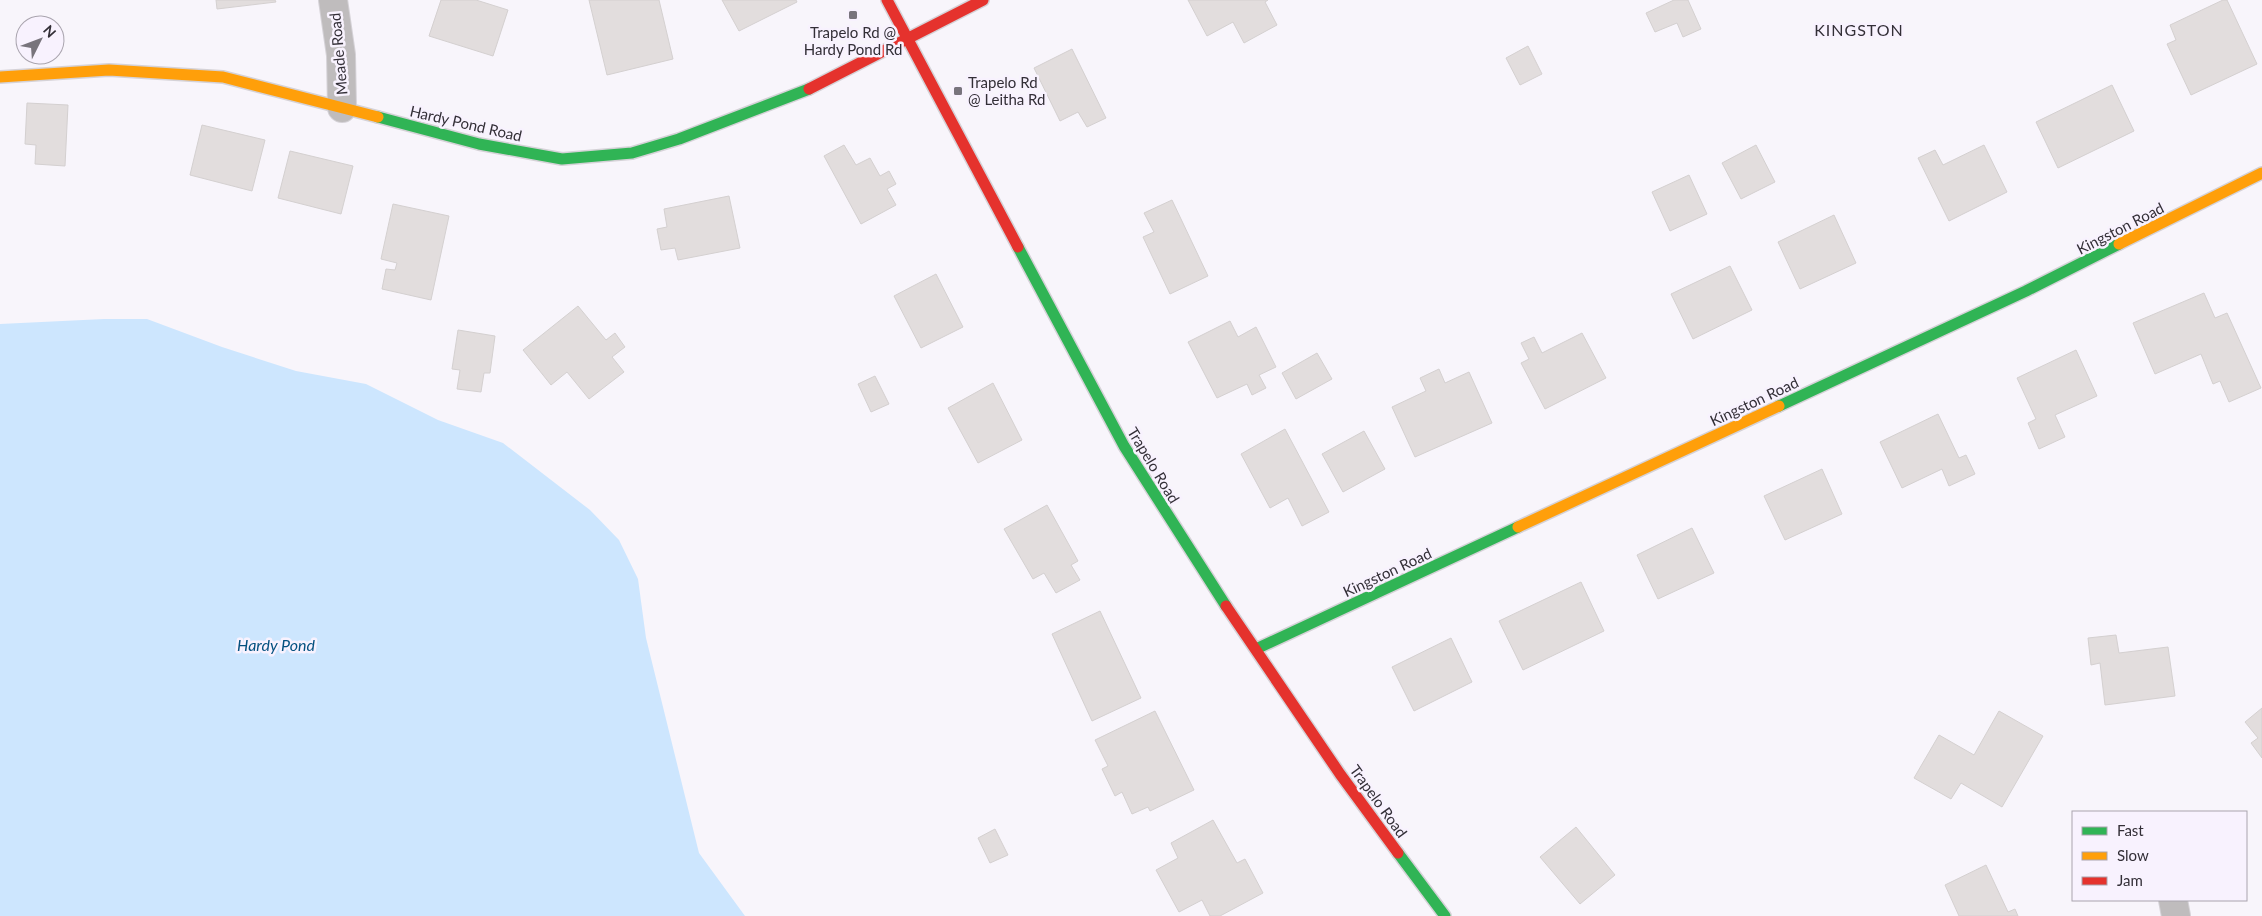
<svg xmlns="http://www.w3.org/2000/svg" width="2262" height="916" viewBox="0 0 2262 916" font-family="Lato,sans-serif">
  <rect width="100%" height="100%" fill="#f8f5fb"/>
  <!-- water -->
  <path fill="#cde6fe" d="M 104,319 L 147,319 L 222,347 L 296,371 L 366,384 L 438,420 L 503,443 L 590,510 L 619,540 L 638,579 L 646,638 L 699,853 L 745,916 L 0,916 L 0,324 Z"/>
  <!-- building -->
  <path fill="#e2dddd" stroke="#d4d0d0" d="M 216,0 L 275,0 L 276,2 L 217,9 Z
    M 441,0 L 476,0 L 508,10 L 493,56 L 429,36 Z
    M 589,0 L 659,0 L 673,59 L 607,75 Z
    M 722,0 L 796,0 L 797,2 L 739,31 Z
    M 1188,0 L 1268,0 L 1265,2 L 1277,25 L 1244,43 L 1233,22 L 1207,36 Z
    M 1674,0 L 1688,0 L 1701,29 L 1683,37 L 1677,23 L 1655,32 L 1646,13 Z
    M 2223,0 L 2227,0 L 2257,64 L 2191,95 L 2167,44 L 2176,40 L 2170,25 Z
    M 1528,46 L 1542,74 L 1520,85 L 1506,58 Z
    M 1072,49 L 1106,118 L 1087,127 L 1078,112 L 1060,121 L 1034,68 Z
    M 2112,85 L 2134,131 L 2058,168 L 2036,122 Z
    M 27,103 L 68,105 L 65,166 L 35,164 L 36,145 L 25,144 Z
    M 202,125 L 265,140 L 252,191 L 190,175 Z
    M 844,145 L 856,165 L 870,158 L 880,176 L 889,171 L 896,184 L 887,189 L 896,205 L 861,224 L 824,156 Z
    M 1756,145 L 1775,182 L 1741,199 L 1722,163 Z
    M 1984,145 L 2007,192 L 1949,221 L 1918,158 L 1935,150 L 1943,165 Z
    M 290,151 L 353,166 L 341,214 L 278,198 Z
    M 1689,175 L 1707,214 L 1670,231 L 1652,192 Z
    M 729,196 L 740,248 L 678,260 L 675,248 L 661,250 L 657,229 L 667,227 L 664,209 Z
    M 1172,200 L 1208,276 L 1170,294 L 1143,237 L 1154,232 L 1144,213 Z
    M 393,204 L 449,216 L 431,300 L 382,289 L 386,269 L 395,270 L 397,263 L 381,259 Z
    M 1834,215 L 1856,263 L 1800,289 L 1778,242 Z
    M 1730,266 L 1752,310 L 1693,339 L 1671,294 Z
    M 936,274 L 963,327 L 921,348 L 894,296 Z
    M 2204,293 L 2215,318 L 2227,313 L 2261,388 L 2229,402 L 2220,381 L 2213,384 L 2201,354 L 2155,374 L 2133,323 Z
    M 578,306 L 606,340 L 615,333 L 625,347 L 612,357 L 624,372 L 589,399 L 567,372 L 551,385 L 523,350 Z
    M 1230,321 L 1238,337 L 1256,327 L 1276,367 L 1259,375 L 1266,388 L 1252,395 L 1247,384 L 1217,398 L 1188,342 Z
    M 458,330 L 495,336 L 490,373 L 484,373 L 481,392 L 457,389 L 460,370 L 452,369 Z
    M 1582,333 L 1606,378 L 1545,409 L 1521,363 L 1529,359 L 1521,343 L 1534,337 L 1542,353 Z
    M 2076,350 L 2097,396 L 2055,415 L 2065,437 L 2039,449 L 2028,423 L 2036,419 L 2017,378 Z
    M 1317,353 L 1332,379 L 1296,399 L 1282,373 Z
    M 1439,369 L 1445,383 L 1469,372 L 1492,423 L 1415,457 L 1392,407 L 1426,391 L 1420,378 Z
    M 875,376 L 889,404 L 871,412 L 858,384 Z
    M 993,383 L 1022,440 L 978,463 L 948,408 Z
    M 1938,414 L 1959,458 L 1966,455 L 1975,474 L 1949,486 L 1942,469 L 1902,488 L 1880,442 Z
    M 1285,429 L 1329,512 L 1302,526 L 1288,498 L 1270,508 L 1241,454 Z
    M 1364,431 L 1385,469 L 1343,492 L 1322,454 Z
    M 1822,469 L 1842,514 L 1785,540 L 1764,496 Z
    M 1047,505 L 1078,561 L 1071,565 L 1080,580 L 1056,593 L 1044,573 L 1033,579 L 1004,529 Z
    M 1692,528 L 1714,573 L 1658,599 L 1637,555 Z
    M 1581,582 L 1604,631 L 1523,670 L 1499,621 Z
    M 1100,611 L 1141,698 L 1092,721 L 1052,634 Z
    M 2116,635 L 2119,653 L 2168,647 L 2175,696 L 2105,705 L 2100,663 L 2091,665 L 2088,638 Z
    M 1451,638 L 1472,682 L 1414,711 L 1392,667 Z
    M 2262,708 L 2262,758 L 2251,743 L 2258,738 L 2245,722 Z
    M 1155,711 L 1194,790 L 1150,811 L 1148,807 L 1132,814 L 1122,792 L 1115,796 L 1102,769 L 1108,766 L 1095,740 Z
    M 1999,711 L 2043,736 L 2002,807 L 1961,783 L 1951,799 L 1914,778 L 1939,735 L 1974,755 Z
    M 1213,820 L 1237,863 L 1245,859 L 1263,893 L 1220,916 L 1210,916 L 1202,900 L 1179,912 L 1156,870 L 1178,858 L 1171,843 Z
    M 1576,827 L 1615,875 L 1580,904 L 1540,857 Z
    M 995,829 L 1008,855 L 990,863 L 978,838 Z
    M 1986,865 L 2008,912 L 2015,909 L 2018,916 L 1959,916 L 1945,885 Z"/>
  <g fill="none" stroke-linecap="round" stroke-linejoin="round">
    <!-- street casing -->
    <g stroke="#d5d2d7" stroke-width="30">
      <path id="street" d="M 333,0 L 341,55 L 342,108
        M 2173,900 L 2176,916"/>
    </g>
    <!-- fast casing -->
    <g stroke="#d5d2d7" stroke-width="14">
      <path id="fast" d="M 378,117 L 479,144 L 562,159 L 632,153 L 679,139 L 809,89
        M 1018,247 L 1124,446 L 1226,606
        M 1779,406 L 2026,291 L 2119,244
        M 1256,649 L 1518,527
        M 1398,853 L 1445,916"/>
    </g>
    <!-- slow casing -->
    <g stroke="#d5d2d7" stroke-width="14">
      <path id="slow" d="M 0,77 L 109,70 L 223,77 L 378,117
        M 2119,244 L 2262,173
        M 1518,527 L 1779,406"/>
    </g>
    <!-- jam casing -->
    <g stroke="#d5d2d7" stroke-width="14">
      <path id="jam" d="M 887,0 L 1018,247
        M 809,89 L 983,0
        M 1226,606 L 1340,774 L 1398,853"/>
    </g>
    <!-- street -->
    <use href="#street" stroke="#bfbcbd" stroke-width="28"/>
    <!-- fast -->
    <use href="#fast" stroke="#30b455" stroke-width="11"/>
    <!-- slow -->
    <use href="#slow" stroke="#ff9f0a" stroke-width="11"/>
    <!-- jam -->
    <use href="#jam" stroke="#e5322d" stroke-width="11"/>
  </g>
  <!-- markers -->
  <g fill="#78747c" stroke="#f8f2fe" stroke-width="2">
    <rect x="848" y="10" width="10" height="10" rx="2.5"/>
    <rect x="953" y="86" width="10" height="10" rx="2.5"/>
  </g>
  <g text-anchor="middle" dominant-baseline="central" stroke-width="5" stroke-linejoin="round" paint-order="stroke">
    <!-- poi labels -->
    <g font-size="15" fill="#332f37" stroke="#f8f2fe">
      <text x="853" y="32">Trapelo Rd @<tspan x="853" dy="17">Hardy Pond Rd</tspan></text>
      <text x="968" y="82" text-anchor="start">Trapelo Rd<tspan x="968" dy="17">@ Leitha Rd</tspan></text>
    </g>
    <!-- street labels -->
    <g font-size="15" fill="#332f37" stroke="#f8f2fe">
      <text transform="translate(338 54) rotate(-95)">Meade Road</text>
      <text transform="translate(466 123) rotate(13)">Hardy Pond Road</text>
      <text transform="translate(2120 228) rotate(-27)">Kingston Road</text>
      <text transform="translate(1754 401) rotate(-25)">Kingston Road</text>
      <text transform="translate(1154 465) rotate(59)">Trapelo Road</text>
      <text transform="translate(1387 572) rotate(-25)">Kingston Road</text>
      <text transform="translate(1379 801) rotate(54)">Trapelo Road</text>
    </g>
    <!-- neighbourhood labels -->
    <g font-size="16" letter-spacing="1" fill="#332f37" stroke="#f8f2fe">
      <text x="1859" y="29">KINGSTON</text>
    </g>
    <!-- water labels -->
    <g font-size="16" font-style="italic" fill="#045180" stroke="#f8f2fe">
      <text x="276" y="644">Hardy Pond</text>
    </g>
  </g>
  <!-- legend -->
  <rect x="2072" y="811" width="175" height="90" fill="#f8f2fe" stroke="#a9a4ae"/>
  <rect x="2082" y="827" width="25" height="8" fill="#30b455" stroke="#a9a4ae"/>
  <text x="2117" y="836" font-size="15" fill="#332f37">Fast</text>
  <rect x="2082" y="852" width="25" height="8" fill="#ff9f0a" stroke="#a9a4ae"/>
  <text x="2117" y="861" font-size="15" fill="#332f37">Slow</text>
  <rect x="2082" y="877" width="25" height="8" fill="#e5322d" stroke="#a9a4ae"/>
  <text x="2117" y="886" font-size="15" fill="#332f37">Jam</text>
  <!-- north arrow -->
  <g transform="translate(40 40) rotate(48)"><circle r="24" fill="#f8f2fe" stroke="#a9a4ae"/>
  <path d="M0-4L9 19L0 12L-9 19Z" fill="#78747c"/>
  <text y="-8" font-size="14" font-weight="bold" text-anchor="middle" fill="#332f37">N</text>
  </g>
</svg>
